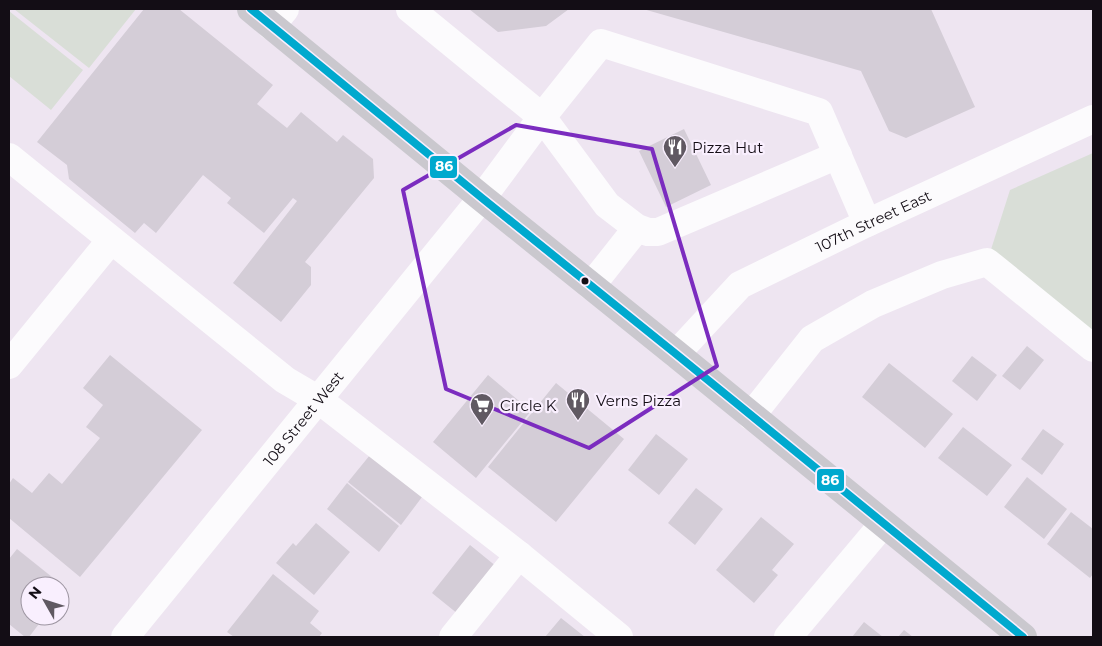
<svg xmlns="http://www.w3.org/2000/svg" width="1102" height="646" viewBox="0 0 1102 646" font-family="Montserrat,sans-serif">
  <rect width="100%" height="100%" fill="#eee5f1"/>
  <!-- green -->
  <path fill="#d9ded7" d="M 14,9 L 136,9 L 89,68 Z
    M 9,11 L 83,70 L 51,110 L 9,76 Z
    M 1093,153 L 1093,348 L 987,262 L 1010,190 Z"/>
  <!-- building -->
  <path fill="#d4cdd7" d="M 144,9 L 179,9 L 273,85 L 257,104 L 287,128 L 301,112 L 337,142 L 343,135 L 373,159 L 374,178 L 305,262 L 311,267 L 311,285 L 281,322 L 233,283 L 297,201 L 293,198 L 264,233 L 227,203 L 231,198 L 203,175 L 156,233 L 144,223 L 135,233 L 69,179 L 67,165 L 37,142 Z
    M 469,9 L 569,9 L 546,26 L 498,32 Z
    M 643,9 L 931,9 L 975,107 L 906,138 L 889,131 L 861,71 Z
    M 684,129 L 711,185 L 666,207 L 639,151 Z
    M 1027,346 L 1044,360 L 1020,390 L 1002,376 Z
    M 110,355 L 202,430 L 80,577 L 9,518 L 9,484 L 13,478 L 32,493 L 49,473 L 62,484 L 100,438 L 86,427 L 103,405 L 83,388 Z
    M 972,356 L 997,375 L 977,401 L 952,381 Z
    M 889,363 L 953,414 L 925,448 L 862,397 Z
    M 488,375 L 531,411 L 476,478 L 433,442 Z
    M 556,383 L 624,439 L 556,522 L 488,467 Z
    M 963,427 L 1012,465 L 987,496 L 938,458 Z
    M 1043,429 L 1064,444 L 1042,475 L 1021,459 Z
    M 656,434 L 688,459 L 659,495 L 628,470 Z
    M 370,455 L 422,497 L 401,525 L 348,482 Z
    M 1027,477 L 1067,509 L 1044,539 L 1004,507 Z
    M 347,483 L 399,526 L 379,552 L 327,509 Z
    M 696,488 L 723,509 L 695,545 L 668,523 Z
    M 1071,512 L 1093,529 L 1093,574 L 1090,578 L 1047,544 Z
    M 761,517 L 794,544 L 772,570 L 778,575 L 754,603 L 716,570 Z
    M 316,523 L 350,552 L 314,595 L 276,563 L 293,543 L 296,546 Z
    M 470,545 L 497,567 L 458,614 L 432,593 Z
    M 17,549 L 67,589 L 60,598 L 60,586 L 30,586 L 30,616 L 45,616 L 29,637 L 25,637 L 9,624 L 9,559 Z
    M 273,574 L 319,611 L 310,623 L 322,633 L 319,637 L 234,637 L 227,632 Z
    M 561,618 L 585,637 L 545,637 Z
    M 864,622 L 883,637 L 852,637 Z
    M 904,630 L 913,637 L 898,637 Z"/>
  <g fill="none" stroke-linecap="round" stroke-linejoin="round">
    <!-- minor -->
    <g stroke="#fcfbfd" stroke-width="28">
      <path d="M 410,9 L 542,117 L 607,205 L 637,228 L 648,232 L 658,232 L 838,155"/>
      <path d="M 271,26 L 285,9"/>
      <path d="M 9,157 L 285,380 L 319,400 L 519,555 L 619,637"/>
      <path d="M 591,286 L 637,228"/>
      <path id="s1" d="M 676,354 L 740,285 L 867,223 L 1093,119"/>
      <path d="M 9,365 L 111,240"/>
      <path d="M 751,416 L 812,339 L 873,304 L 942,275 L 987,262 L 1093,348"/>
      <path id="s2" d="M 125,637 L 482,198 L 542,117 L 601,43 L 819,112 L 867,223"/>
      <path d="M 453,637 L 519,555"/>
      <path d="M 788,637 L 883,524"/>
    </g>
    <!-- major -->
    <path stroke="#cac8ce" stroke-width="28" d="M 251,9 L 482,198 L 676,354 L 1023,637"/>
    <!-- bus-1 casing -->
    <g stroke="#f9effe" stroke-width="11">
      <path id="bus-1" d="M 251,9 L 482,198 L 676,354 L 1023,637"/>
    </g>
    <!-- bus-1 -->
    <use href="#bus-1" stroke="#00a9ce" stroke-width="8"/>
  </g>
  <!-- marked area -->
  <path fill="none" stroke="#7b2cbf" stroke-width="4" stroke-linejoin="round" d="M 516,125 L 652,149 L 717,366 L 589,448 L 446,389 L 403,190 Z"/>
  <!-- icons -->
  <defs>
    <g id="restaurant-pin" transform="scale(1.25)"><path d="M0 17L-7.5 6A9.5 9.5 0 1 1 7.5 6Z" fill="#605962" stroke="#f9effe"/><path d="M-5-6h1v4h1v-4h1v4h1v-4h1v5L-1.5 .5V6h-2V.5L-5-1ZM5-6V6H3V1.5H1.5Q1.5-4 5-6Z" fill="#fff"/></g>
    <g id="supermarket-pin" transform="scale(1.25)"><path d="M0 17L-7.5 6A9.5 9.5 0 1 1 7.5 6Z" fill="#605962" stroke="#f9effe"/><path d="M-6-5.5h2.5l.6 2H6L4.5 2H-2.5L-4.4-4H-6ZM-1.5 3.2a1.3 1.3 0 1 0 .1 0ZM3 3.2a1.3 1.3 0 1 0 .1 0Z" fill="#fff"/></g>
  </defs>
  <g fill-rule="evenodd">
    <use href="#restaurant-pin" x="675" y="147"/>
    <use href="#restaurant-pin" x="578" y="400"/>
    <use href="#supermarket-pin" x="482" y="405"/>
  </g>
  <!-- markers -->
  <circle fill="#130d15" stroke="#f9effe" stroke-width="2" cx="585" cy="281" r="4.5"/>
  <g text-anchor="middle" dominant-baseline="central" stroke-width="4.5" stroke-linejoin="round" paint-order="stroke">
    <!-- poi labels -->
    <g font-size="15" fill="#130d15" stroke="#f9effe" text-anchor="start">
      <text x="692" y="147">Pizza Hut</text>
      <text x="596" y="400">Verns Pizza</text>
      <text x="500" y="405">Circle K</text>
    </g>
    <!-- street labels -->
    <g font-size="15" fill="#130d15" stroke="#f9effe">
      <text stroke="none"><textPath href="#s1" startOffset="242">107th Street East</textPath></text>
      <text stroke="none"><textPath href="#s2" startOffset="282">108 Street West</textPath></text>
    </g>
  </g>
  <g stroke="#f9effe" stroke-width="2">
    <rect x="429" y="155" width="29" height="24" rx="5" fill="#00a9ce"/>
    <rect x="816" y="468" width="29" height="24" rx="5" fill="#00a9ce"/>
  </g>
  <g font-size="14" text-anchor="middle" font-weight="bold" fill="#fff">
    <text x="444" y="171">86</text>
    <text x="830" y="485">86</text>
  </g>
  <!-- border -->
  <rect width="1102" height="646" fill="none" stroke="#130d15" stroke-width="20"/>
  <!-- north arrow -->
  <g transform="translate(45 601) rotate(309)"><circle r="24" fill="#f9effe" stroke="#9d95a1"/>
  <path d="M0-4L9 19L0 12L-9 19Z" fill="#605962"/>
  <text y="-8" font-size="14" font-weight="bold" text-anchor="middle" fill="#130d15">N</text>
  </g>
</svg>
